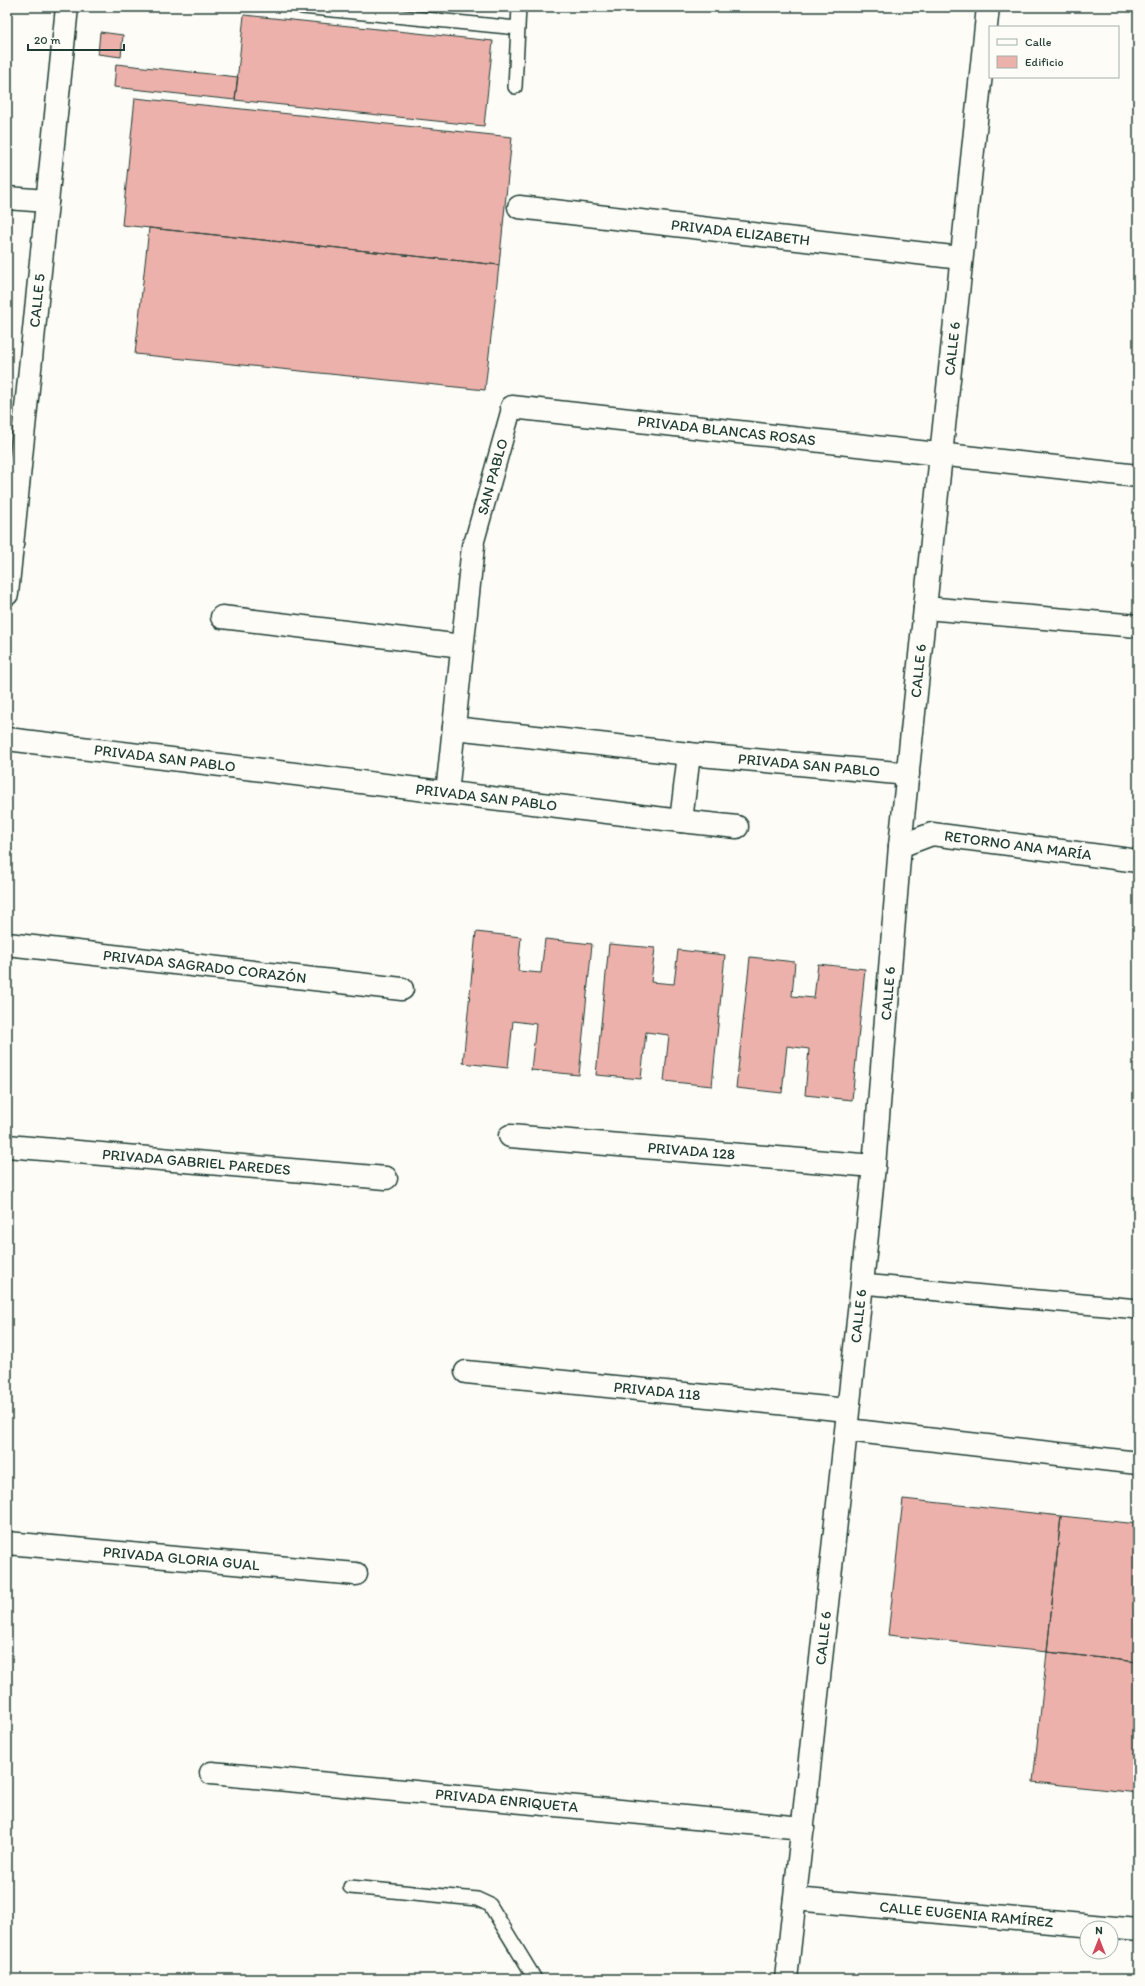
<svg xmlns="http://www.w3.org/2000/svg" width="1145" height="1986" viewBox="0 0 1145 1986" font-family="Itim,sans-serif">
  <rect width="100%" height="100%" fill="#fdfcf7"/>
  <filter id="ink" filterUnits="userSpaceOnUse"><feTurbulence type="fractalNoise" baseFrequency=".025" numOctaves="2"/><feDisplacementMap in="SourceGraphic" scale="8" xChannelSelector="R" yChannelSelector="G"/><feConvolveMatrix kernelMatrix="1 2 1 2 8 2 1 2 1" color-interpolation-filters="sRGB"/></filter>
  <g filter="url(#ink)">
    <!-- building -->
    <path fill="#ecb1aa" stroke="#1f3d34" d="M 244,15 L 493,41 L 484,126 L 235,100 Z
      M 100,32 L 123,35 L 121,57 L 98,54 Z
      M 116,64 L 238,77 L 235,100 L 114,87 Z
      M 135,98 L 512,137 L 499,265 L 122,225 Z
      M 149,228 L 499,265 L 485,390 L 135,354 Z
      M 476,932 L 521,937 L 518,971 L 541,973 L 545,939 L 592,944 L 579,1075 L 531,1070 L 536,1024 L 513,1021 L 508,1068 L 463,1063 Z
      M 609,944 L 655,948 L 651,982 L 674,984 L 678,950 L 725,955 L 712,1086 L 664,1081 L 669,1035 L 646,1032 L 641,1079 L 596,1075 Z
      M 750,957 L 795,962 L 792,996 L 814,998 L 818,964 L 865,969 L 852,1100 L 805,1095 L 809,1049 L 787,1046 L 782,1093 L 736,1088 Z
      M 903,1499 L 1061,1516 L 1047,1652 L 888,1635 Z
      M 1061,1516 L 1138,1524 L 1138,1662 L 1047,1652 Z
      M 1047,1652 L 1138,1662 L 1138,1793 L 1033,1782 Z"/>
    <g fill="none" stroke-linecap="round" stroke-linejoin="round">
      <!-- service casing -->
      <g stroke="#1f3d34" stroke-width="16">
        <path id="service" d="M 302,7 L 518,28
          M 515,87 L 519,7
          M 350,1887 L 477,1899 L 490,1905 L 535,1979"/>
      </g>
      <!-- pedestrian casing -->
      <g stroke="#1f3d34" stroke-width="22">
        <g id="pedestrian">
          <path id="s1" d="M 473,546 L 512,407"/>
          <path d="M 862,1284 L 1138,1309"/>
        </g>
      </g>
      <!-- minor casing -->
      <g stroke="#1f3d34" stroke-width="25">
        <g id="minor">
          <path d="M 7,198 L 47,201"/>
          <path id="s2" d="M 519,207 L 961,258"/>
          <path id="s3" d="M 512,407 L 1138,476"/>
          <path id="s4" d="M 7,594 L 67,7"/>
          <path d="M 925,608 L 1138,626"/>
          <path d="M 222,617 L 462,646"/>
          <path d="M 454,728 L 689,754"/>
          <path id="s5" d="M 7,739 L 681,821 L 689,754 L 908,774"/>
          <path d="M 447,793 L 473,546"/>
          <path d="M 681,821 L 737,827"/>
          <path id="s6" d="M 900,846 L 932,834 L 1138,861"/>
          <path id="s7" d="M 7,944 L 402,989"/>
          <path id="s8" d="M 510,1136 L 874,1166"/>
          <path id="s9" d="M 7,1146 L 386,1178"/>
          <path id="s10" d="M 466,1372 L 847,1410"/>
          <path d="M 847,1430 L 1138,1463"/>
          <path id="s11" d="M 7,1543 L 356,1574"/>
          <path id="s12" d="M 211,1773 L 803,1828"/>
          <path id="s13" d="M 795,1899 L 1138,1930"/>
          <path id="s14" d="M 786,1979 L 862,1284 L 874,1166 L 900,846 L 988,7"/>
        </g>
      </g>
      <!-- service -->
      <use href="#service" stroke="#fdfcf7" stroke-width="13"/>
      <!-- pedestrian -->
      <use href="#pedestrian" stroke="#fdfcf7" stroke-width="19"/>
      <!-- minor -->
      <use href="#minor" stroke="#fdfcf7" stroke-width="22"/>
    </g>
  </g>
  <g text-anchor="middle" dominant-baseline="central" stroke-width="3.5" stroke-linejoin="round" paint-order="stroke">
    <!-- street labels -->
    <g font-size="15" fill="#1f3d34" stroke="#fdfcf7">
      <text stroke="none"><textPath href="#s2" startOffset="223">PRIVADA ELIZABETH</textPath></text>
      <text stroke="none"><textPath href="#s4" startOffset="295">CALLE 5</textPath></text>
      <text stroke="none"><textPath href="#s14" startOffset="1639">CALLE 6</textPath></text>
      <text stroke="none"><textPath href="#s3" startOffset="216">PRIVADA BLANCAS ROSAS</textPath></text>
      <text stroke="none"><textPath href="#s1" startOffset="72">SAN PABLO</textPath></text>
      <text stroke="none"><textPath href="#s14" startOffset="1315">CALLE 6</textPath></text>
      <text stroke="none"><textPath href="#s5" startOffset="159">PRIVADA SAN PABLO</textPath></text>
      <text stroke="none"><textPath href="#s5" startOffset="867">PRIVADA SAN PABLO</textPath></text>
      <text stroke="none"><textPath href="#s5" startOffset="483">PRIVADA SAN PABLO</textPath></text>
      <text stroke="none"><textPath href="#s6" startOffset="121">RETORNO ANA MARÍA</textPath></text>
      <text stroke="none"><textPath href="#s7" startOffset="199">PRIVADA SAGRADO CORAZÓN</textPath></text>
      <text stroke="none"><textPath href="#s14" startOffset="991">CALLE 6</textPath></text>
      <text stroke="none"><textPath href="#s8" startOffset="182">PRIVADA 128</textPath></text>
      <text stroke="none"><textPath href="#s9" startOffset="190">PRIVADA GABRIEL PAREDES</textPath></text>
      <text stroke="none"><textPath href="#s14" startOffset="667">CALLE 6</textPath></text>
      <text stroke="none"><textPath href="#s10" startOffset="192">PRIVADA 118</textPath></text>
      <text stroke="none"><textPath href="#s11" startOffset="175">PRIVADA GLORIA GUAL</textPath></text>
      <text stroke="none"><textPath href="#s14" startOffset="343">CALLE 6</textPath></text>
      <text stroke="none"><textPath href="#s12" startOffset="297">PRIVADA ENRIQUETA</textPath></text>
      <text stroke="none"><textPath href="#s13" startOffset="172">CALLE EUGENIA RAMÍREZ</textPath></text>
    </g>
  </g>
  <!-- margin -->
  <rect width="1145" height="1986" fill="none" stroke="#fdfcf7" stroke-width="24"/>
  <rect x="12" y="12" width="1121" height="1962" fill="none" stroke="#1f3d34" stroke-width="1.5" filter="url(#ink)"/>
  <!-- legend -->
  <rect x="989" y="26" width="130" height="52" fill="#fdfcf7" stroke="#a4b0a9"/>
  <rect x="997" y="39" width="20" height="6" fill="#fdfcf7" stroke="#a4b0a9"/>
  <text x="1025" y="46" font-size="12" fill="#1f3d34">Calle</text>
  <rect x="997" y="56" width="20" height="12" fill="#ecb1aa" stroke="#a4b0a9"/>
  <text x="1025" y="66" font-size="12" fill="#1f3d34">Edificio</text>
  <!-- north arrow -->
  <g transform="translate(1099 1940)"><circle r="19" fill="#fdfcf7" stroke="#a4b0a9"/>
  <path d="M0-3L7 15L0 10L-7 15Z" fill="#d1495b"/>
  <text y="-6" font-size="11" font-weight="bold" text-anchor="middle" fill="#1f3d34">N</text>
  </g>
  <!-- scale -->
  <path d="M28 44v6h96v-6" fill="none" stroke="#1f3d34" stroke-width="2"/>
  <text x="34" y="44" font-size="12" fill="#1f3d34" stroke="#fdfcf7" stroke-width="3" paint-order="stroke">20 m</text>
</svg>
